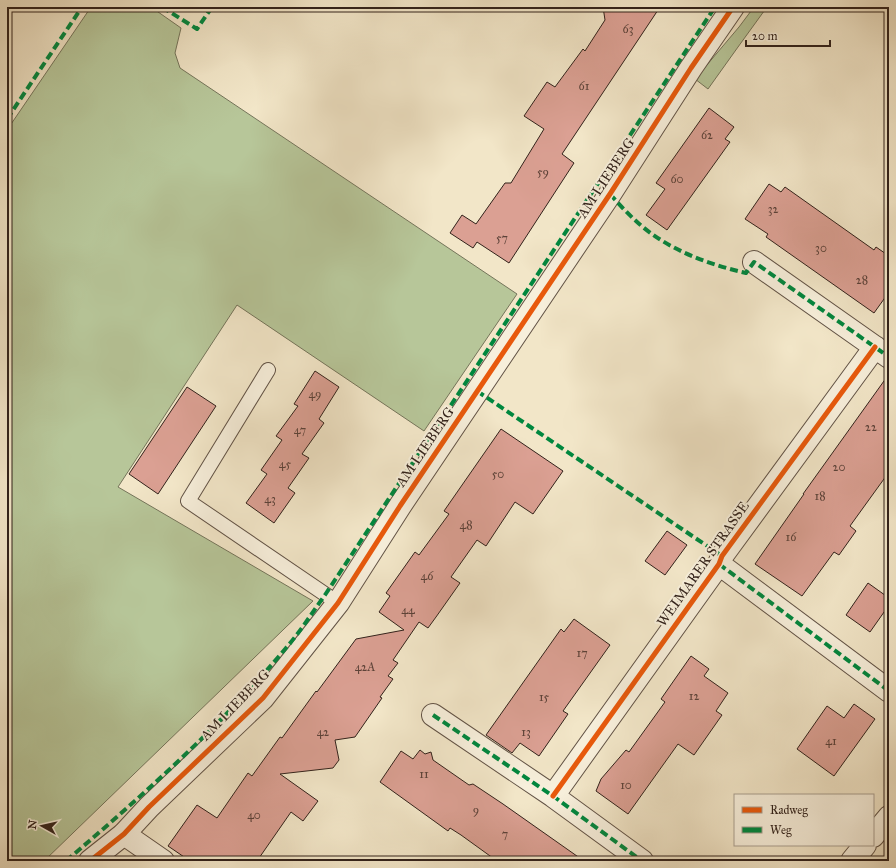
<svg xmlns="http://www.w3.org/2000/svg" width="896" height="868" viewBox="0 0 896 868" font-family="'IM FELL Great Primer',serif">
  <rect width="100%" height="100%" fill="#f2e6c8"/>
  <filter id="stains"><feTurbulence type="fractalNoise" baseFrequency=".005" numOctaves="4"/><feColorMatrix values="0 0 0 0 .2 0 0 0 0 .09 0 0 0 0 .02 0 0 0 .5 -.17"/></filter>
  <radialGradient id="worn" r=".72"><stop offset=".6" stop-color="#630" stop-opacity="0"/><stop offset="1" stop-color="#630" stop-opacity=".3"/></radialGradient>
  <!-- green -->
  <path fill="#b7c699" stroke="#74745a" d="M 91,7 L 151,7 L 181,28 L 175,53 L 180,68 L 517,294 L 424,431 L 237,305 L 118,487 L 313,601 L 44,861 L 7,861 L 7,130 Z
    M 754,7 L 767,7 L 738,47 L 708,89 L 695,79 L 739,27 Z"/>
  <!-- building -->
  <path fill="#dba093" stroke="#32221b" d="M 603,7 L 660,7 L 562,154 L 574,163 L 509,263 L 477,242 L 473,248 L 450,233 L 462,215 L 476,224 L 505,183 L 511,183 L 544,129 L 524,116 L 547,82 L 555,87 L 583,49 L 585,51 L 605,20 Z
    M 709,108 L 734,127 L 725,139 L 730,142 L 667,230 L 646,215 L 665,189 L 656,183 Z
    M 769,184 L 781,192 L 785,187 L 874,250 L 876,247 L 889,256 L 889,292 L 874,313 L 766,237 L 768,234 L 745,219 Z
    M 315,371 L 339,387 L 319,419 L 324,423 L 302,454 L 309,458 L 288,488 L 295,493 L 274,523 L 246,503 L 267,474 L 261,470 L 282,440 L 276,436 L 298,406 L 294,404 Z
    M 889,374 L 889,472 L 850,526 L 856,531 L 839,555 L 834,552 L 802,596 L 755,564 L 804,494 L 803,494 Z
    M 187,387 L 216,406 L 158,494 L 129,474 Z
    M 501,429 L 563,471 L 533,514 L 515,502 L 486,546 L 477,540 L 451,577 L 460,583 L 436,617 L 428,628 L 419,622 L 393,660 L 398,663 L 388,676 L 393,679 L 380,697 L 382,698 L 355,737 L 335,740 L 339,760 L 333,768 L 280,774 L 318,801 L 303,821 L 291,812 L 257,861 L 190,861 L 168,846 L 197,805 L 217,818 L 248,773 L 252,776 L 280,737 L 282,738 L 316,691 L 317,692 L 356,639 L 404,630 L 379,612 L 390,596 L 386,593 L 415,552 L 419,555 L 449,514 L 444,511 Z
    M 667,531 L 687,545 L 665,575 L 645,561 Z
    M 868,583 L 889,598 L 889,605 L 870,632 L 846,615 Z
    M 574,619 L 610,645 L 563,711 L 568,714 L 539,756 L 520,743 L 512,753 L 486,735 L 561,629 L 564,632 Z
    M 691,656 L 709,669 L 704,676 L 728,693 L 716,711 L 722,715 L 694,755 L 678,744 L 628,814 L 596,791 L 601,779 L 626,750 L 629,752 L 665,702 L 661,699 Z
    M 854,704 L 875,719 L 834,776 L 797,749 L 827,706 L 844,718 Z
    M 420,750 L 425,754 L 431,752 L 433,760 L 469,785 L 473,784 L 503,804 L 584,861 L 497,861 L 461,835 L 450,828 L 448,831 L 380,782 L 401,751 L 413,759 Z"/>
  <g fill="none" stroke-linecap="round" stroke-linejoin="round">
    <!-- service casing -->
    <g stroke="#625346" stroke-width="16">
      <path id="service" d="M 268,370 L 188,501 L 338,603"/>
    </g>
    <!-- minor casing -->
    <g stroke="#625346" stroke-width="24">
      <path id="minor" d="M 754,262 L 889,357
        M 719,564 L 889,691
        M 433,715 L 553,796 L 642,861
        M 553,796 L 719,564 L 722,556 L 875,347
        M 124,834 L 163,861
        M 873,836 L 889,817
        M 852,861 L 865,845"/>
    </g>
    <!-- tertiary casing -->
    <g stroke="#625346" stroke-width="24">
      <path id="tertiary" d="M 90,861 L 124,834 L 149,807 L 263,698 L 338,603 L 400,506 L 610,194 L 691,68 L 733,7"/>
    </g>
    <!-- service -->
    <use href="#service" stroke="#f7efdb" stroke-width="14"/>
    <!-- minor -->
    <use href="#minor" stroke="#f7efdb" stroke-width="22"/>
    <!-- tertiary -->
    <use href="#tertiary" stroke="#f7efdb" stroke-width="22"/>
    <!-- quiet -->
    <path stroke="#00873e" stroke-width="4" stroke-dasharray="8 4" stroke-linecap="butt" d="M 162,7 L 197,29 L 212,7
      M 7,119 L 82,7
      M 610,194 C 618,203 627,213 636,221 C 666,249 707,264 746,273 L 754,262 L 889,357
      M 477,391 L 722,556
      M 719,564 L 889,691
      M 433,715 L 553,796 L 642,861
      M 66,861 C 143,795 220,727 286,648 C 300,632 312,613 325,595 L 715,7"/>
    <!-- cycleway casing -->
    <g stroke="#f7efdb" stroke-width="8">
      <path id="cycleway" d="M 553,796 L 719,564 L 722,556 L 875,347
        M 90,861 L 124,834 L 149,807 L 263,698 L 338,603 L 400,506 L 610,194 L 691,68 L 733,7"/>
    </g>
    <!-- cycleway -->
    <use href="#cycleway" stroke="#e8590c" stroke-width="5"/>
  </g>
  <g text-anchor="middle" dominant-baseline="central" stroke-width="4" stroke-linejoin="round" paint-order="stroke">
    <!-- number labels -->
    <g font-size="12" fill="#5c4239">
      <text x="628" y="29">63</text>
      <text x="584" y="86">61</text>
      <text x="707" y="135">62</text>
      <text x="543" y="172">59</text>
      <text x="677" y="179">60</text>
      <text x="773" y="209">32</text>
      <text x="502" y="238">57</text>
      <text x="821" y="248">30</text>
      <text x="862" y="280">28</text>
      <text x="315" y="394">49</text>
      <text x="871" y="427">22</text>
      <text x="300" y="430">47</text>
      <text x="285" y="464">45</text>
      <text x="839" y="467">20</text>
      <text x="498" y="474">50</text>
      <text x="820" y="496">18</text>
      <text x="270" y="499">43</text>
      <text x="466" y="525">48</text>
      <text x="791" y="537">16</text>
      <text x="427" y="576">46</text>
      <text x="408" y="610">44</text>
      <text x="582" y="653">17</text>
      <text x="365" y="667">42A</text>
      <text x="694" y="696">12</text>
      <text x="544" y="697">15</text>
      <text x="323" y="732">42</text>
      <text x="526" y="732">13</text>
      <text x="831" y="741">41</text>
      <text x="424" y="774">11</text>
      <text x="626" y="785">10</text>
      <text x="476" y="810">9</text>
      <text x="254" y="815">40</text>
      <text x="505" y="834">7</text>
    </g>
    <!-- street labels -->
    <g font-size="14" fill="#32221b" stroke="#f7efdb">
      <text transform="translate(606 178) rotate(-57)">AM LIEBERG</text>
      <text transform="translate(425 447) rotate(-56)">AM LIEBERG</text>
      <text transform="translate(703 564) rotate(-55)">WEIMARER STRASSE</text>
      <text transform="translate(235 705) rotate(-46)">AM LIEBERG</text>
    </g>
  </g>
  <!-- margin -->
  <rect width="896" height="868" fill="none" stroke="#f2e6c8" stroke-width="24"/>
  <rect x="8" y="8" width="880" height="852" fill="none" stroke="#32221b" stroke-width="2"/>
  <rect x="12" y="12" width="872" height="844" fill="none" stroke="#32221b"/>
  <!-- legend -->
  <rect x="734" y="794" width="140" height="52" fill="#f7efdb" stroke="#a89d8e"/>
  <rect x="742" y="807" width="20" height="6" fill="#e8590c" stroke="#a89d8e"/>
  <text x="770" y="814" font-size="12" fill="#32221b">Radweg</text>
  <rect x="742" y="827" width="20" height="6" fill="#00873e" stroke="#a89d8e"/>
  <text x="770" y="834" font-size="12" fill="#32221b">Weg</text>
  <!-- north arrow -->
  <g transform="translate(42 826) rotate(278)" stroke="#f7efdb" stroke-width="3" paint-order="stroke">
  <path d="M0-3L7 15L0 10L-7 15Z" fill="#32221b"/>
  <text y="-6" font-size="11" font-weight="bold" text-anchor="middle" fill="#32221b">N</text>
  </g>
  <!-- scale -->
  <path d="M746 40v6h84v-6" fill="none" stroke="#32221b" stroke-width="2"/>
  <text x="752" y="40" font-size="12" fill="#32221b" stroke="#f7efdb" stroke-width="3" paint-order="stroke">20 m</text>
  <rect width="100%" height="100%" filter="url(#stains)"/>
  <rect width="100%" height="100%" fill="url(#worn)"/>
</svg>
